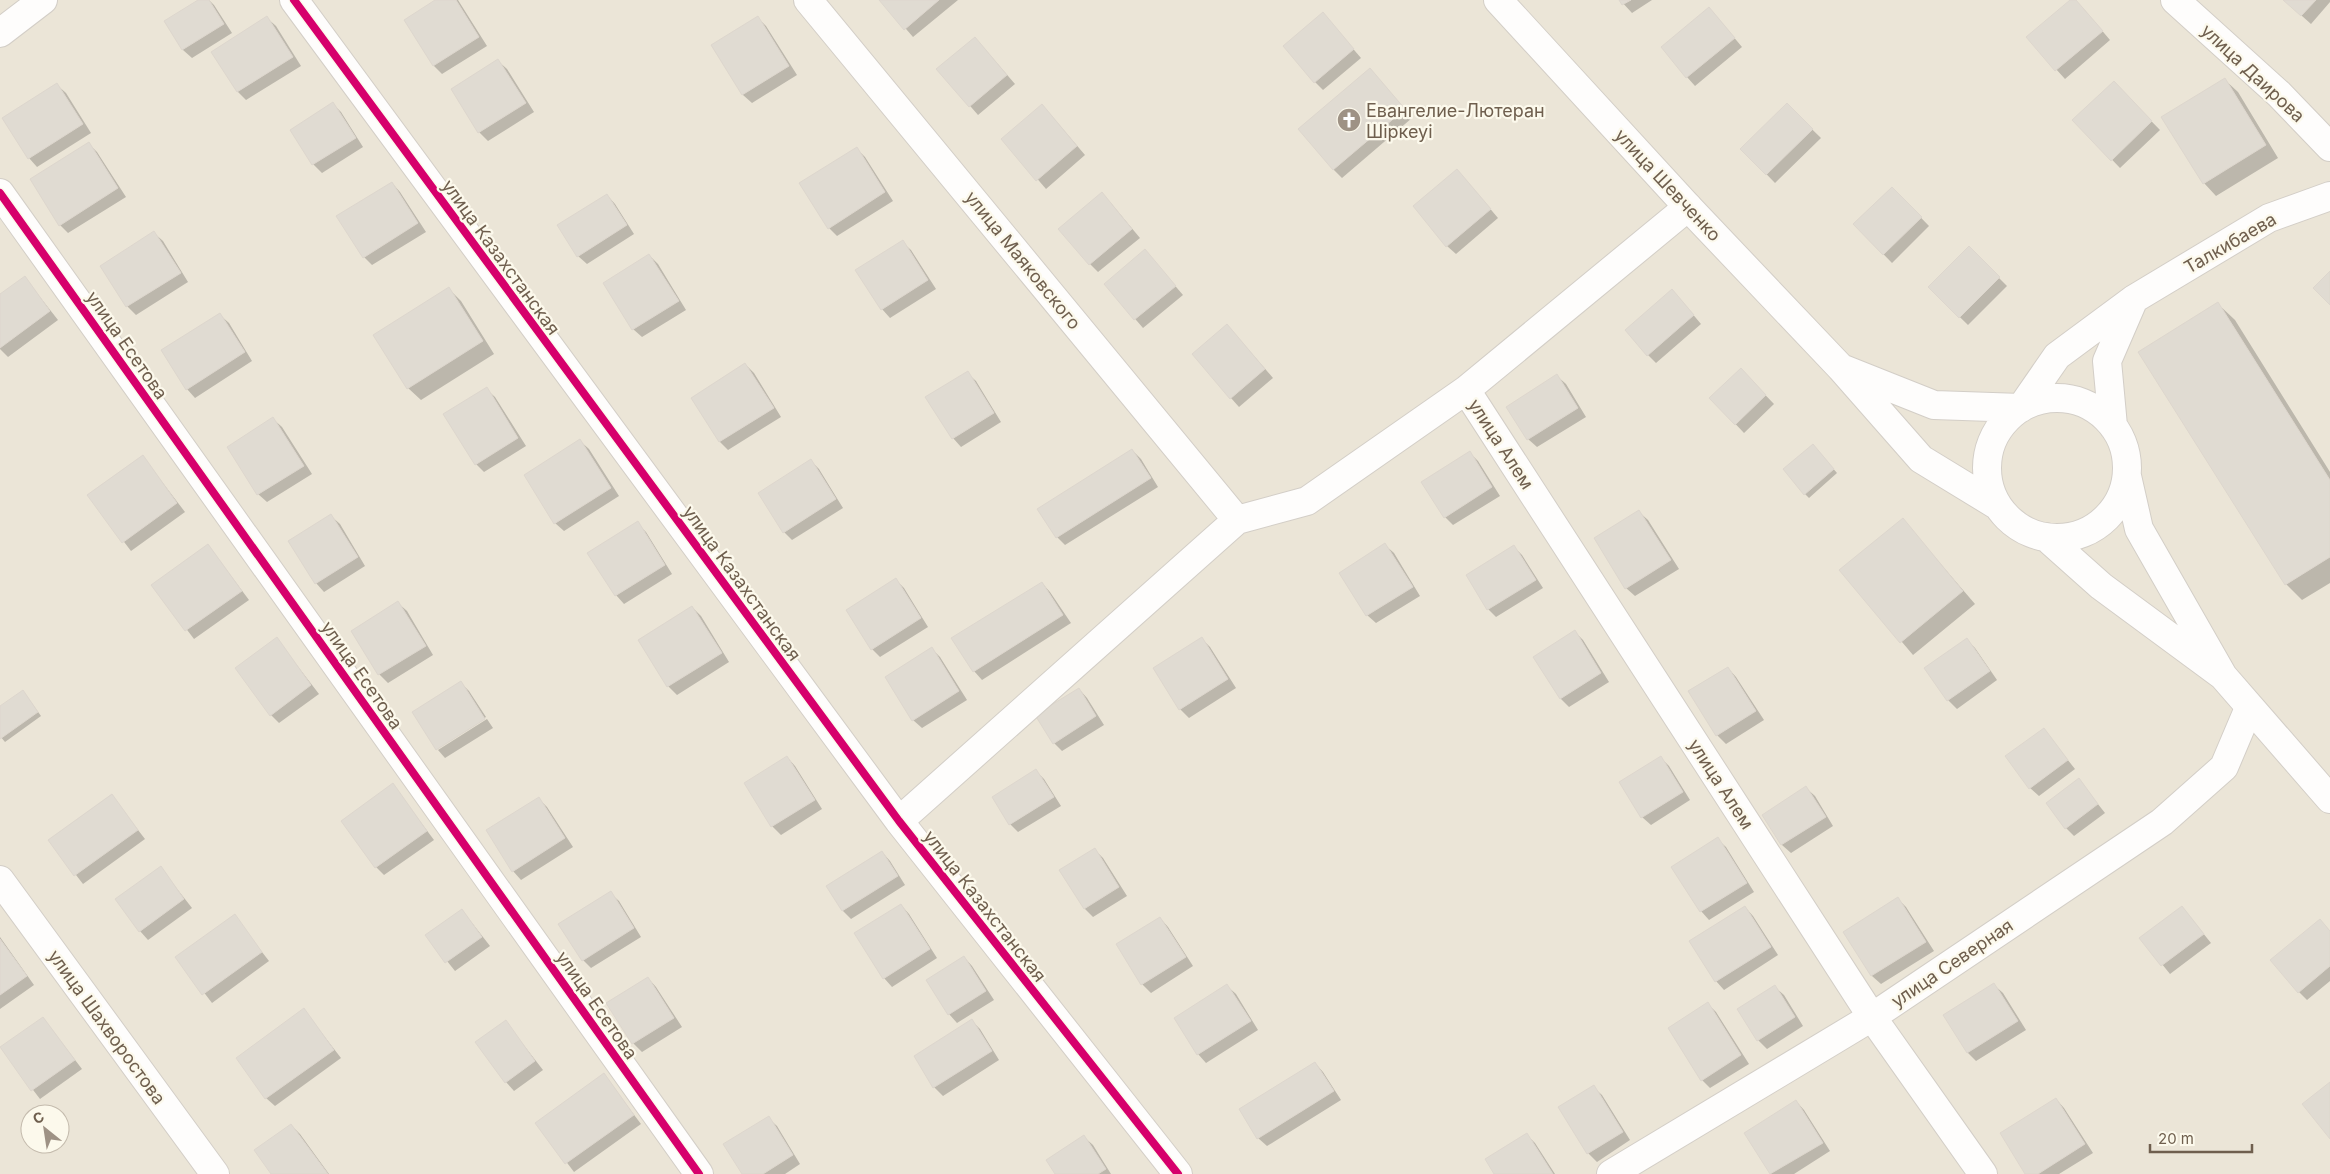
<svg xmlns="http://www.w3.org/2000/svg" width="2330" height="1174" viewBox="0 0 2330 1174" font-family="Inter,sans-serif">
  <rect width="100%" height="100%" fill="#f5f2ea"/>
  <!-- residential -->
  <path fill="#ebe5d7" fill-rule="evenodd" d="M 0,0 L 2330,0 L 2330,1174 L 0,1174 ZM 30,1114 L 60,1114 L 60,1144 L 30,1144 Z"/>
  <!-- shadow -->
  <path fill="#0003" d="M 200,0 L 209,0 L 214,5 L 232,33 L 192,58 L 183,50 L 165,22 Z
    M 438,0 L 458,0 L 487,46 L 442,74 L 434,66 L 405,20 Z
    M 881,0 L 958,0 L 913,37 Z
    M 1620,0 L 1652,0 L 1632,13 Z
    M 2072,0 L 2082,7 L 2110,40 L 2065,79 L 2028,38 Z
    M 2284,0 L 2330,0 L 2330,2 L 2311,24 Z
    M 1717,17 L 1742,47 L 1695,86 L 1687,77 Z
    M 267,18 L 276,26 L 301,66 L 246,100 L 238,92 L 212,52 Z
    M 758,18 L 766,26 L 797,75 L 752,103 L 743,95 L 712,46 Z
    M 1331,23 L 1361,58 L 1323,90 L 1315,82 Z
    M 983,47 L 1015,84 L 978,115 L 938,69 Z
    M 498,61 L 507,69 L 534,112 L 488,141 L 479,132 L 452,89 Z
    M 1370,69 L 1412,118 L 1342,178 L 1333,169 Z
    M 2225,80 L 2238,92 L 2278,158 L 2216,196 L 2204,183 Z
    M 2114,83 L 2160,130 L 2120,168 L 2074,120 Z
    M 57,85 L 66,93 L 91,133 L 37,167 L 29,158 Z
    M 333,104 L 341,112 L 363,147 L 322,173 L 313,164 L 292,130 Z
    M 1787,105 L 1821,138 L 1775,183 L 1742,149 Z
    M 1050,114 L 1085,155 L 1046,189 L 1003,139 Z
    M 89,144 L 97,152 L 126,197 L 68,233 L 60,225 Z
    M 857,149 L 865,157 L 893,201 L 837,236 L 829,228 Z
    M 1465,179 L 1498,218 L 1456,254 L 1447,246 Z
    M 392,183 L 400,192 L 426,232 L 372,265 L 364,257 Z
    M 1892,188 L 1929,226 L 1892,263 L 1854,224 Z
    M 607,195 L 615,204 L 634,234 L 587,264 L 578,256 Z
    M 1110,202 L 1140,238 L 1098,272 L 1090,264 Z
    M 154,233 L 163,241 L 188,282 L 136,315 L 127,306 Z
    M 902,242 L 911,250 L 936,289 L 890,318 L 882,309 L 857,270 Z
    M 1969,248 L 2007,286 L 1968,325 L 1929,287 Z
    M 649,255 L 658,264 L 686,310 L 642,337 L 633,329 Z
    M 1153,260 L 1183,295 L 1143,328 L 1105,284 Z
    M 25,278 L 58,320 L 8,357 L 0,349 L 0,296 Z
    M 449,289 L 461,301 L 494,354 L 421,400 L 408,388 Z
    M 1680,299 L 1701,324 L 1656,363 L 1648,355 Z
    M 2218,304 L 2235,320 L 2330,472 L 2330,583 L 2302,600 L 2286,584 Z
    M 220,315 L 229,323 L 252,361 L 195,398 L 187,389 Z
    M 1227,325 L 1273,378 L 1239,407 L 1231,398 Z
    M 745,364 L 754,373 L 781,417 L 728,450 L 720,442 L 692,398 Z
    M 967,373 L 976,381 L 1001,422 L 961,447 L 953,438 Z
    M 1557,376 L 1566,384 L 1586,417 L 1537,447 L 1528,439 Z
    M 1749,378 L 1774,404 L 1744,433 L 1711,398 Z
    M 486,389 L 495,397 L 526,446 L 484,472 L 476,464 Z
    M 273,419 L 282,427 L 312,474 L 267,502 L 258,494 Z
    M 580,441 L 589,449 L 619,496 L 564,531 L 555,523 Z
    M 1132,450 L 1141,459 L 1158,487 L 1065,545 L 1057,537 Z
    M 1817,450 L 1837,473 L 1809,498 L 1805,494 Z
    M 1470,453 L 1478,461 L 1500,496 L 1453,525 L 1445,517 Z
    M 143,457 L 185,512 L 131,551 L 89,496 Z
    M 811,461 L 819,469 L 843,508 L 792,540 L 784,532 Z
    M 1639,512 L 1648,520 L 1679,569 L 1635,596 L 1626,588 Z
    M 331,516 L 340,524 L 365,566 L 324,592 L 316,583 Z
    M 1903,520 L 1975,604 L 1913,655 L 1841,570 Z
    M 637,523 L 646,532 L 672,574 L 624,604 L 616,595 Z
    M 208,545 L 249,600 L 194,639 L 153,585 Z
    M 1385,545 L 1394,553 L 1420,596 L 1376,623 L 1367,615 Z
    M 1514,547 L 1522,555 L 1543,588 L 1496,617 L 1488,609 Z
    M 896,580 L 904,588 L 928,627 L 880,657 L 872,649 Z
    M 1042,583 L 1050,592 L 1071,623 L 982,680 L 974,671 Z
    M 398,603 L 407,611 L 433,655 L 388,683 L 379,674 L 352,632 Z
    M 692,607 L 701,616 L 729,662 L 677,695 L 668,686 L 639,640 Z
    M 1575,632 L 1583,640 L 1609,682 L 1569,707 L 1561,699 L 1535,657 Z
    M 276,638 L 319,694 L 279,723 L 271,715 Z
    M 1202,639 L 1210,647 L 1236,688 L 1189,718 L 1180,709 L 1154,669 Z
    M 1967,640 L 1975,648 L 1997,680 L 1957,709 L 1948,700 L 1926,668 Z
    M 932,649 L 940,657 L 967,700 L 922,728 L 913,720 Z
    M 1728,668 L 1736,677 L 1764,720 L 1726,744 L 1717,735 L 1690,692 Z
    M 461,683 L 469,691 L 486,717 L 437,749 L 414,712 Z
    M 1079,689 L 1087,698 L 1104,725 L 1062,751 L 1054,743 Z
    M 26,695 L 41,716 L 5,742 L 0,736 L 0,708 Z
    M 487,719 L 493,728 L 445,758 L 438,750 Z
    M 2044,730 L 2075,769 L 2039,796 L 2030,788 Z
    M 787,757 L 795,766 L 822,809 L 781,835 L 772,826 L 745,784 Z
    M 1661,758 L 1669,766 L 1690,800 L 1651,825 L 1642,817 Z
    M 1036,771 L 1044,779 L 1061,806 L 1018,832 L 1010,824 Z
    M 2079,780 L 2105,813 L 2074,836 L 2066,828 Z
    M 393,785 L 434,840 L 384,875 L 376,867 Z
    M 1806,788 L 1815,796 L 1833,826 L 1791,853 L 1782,845 L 1764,815 Z
    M 111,795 L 145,839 L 83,884 L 49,840 Z
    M 539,799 L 547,807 L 573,847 L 521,880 L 513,871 Z
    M 1717,839 L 1726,847 L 1754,892 L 1709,920 L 1701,911 Z
    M 1095,850 L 1103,858 L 1127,896 L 1093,917 L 1085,909 L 1061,871 Z
    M 882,852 L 890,861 L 905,885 L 851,919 L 843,911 L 827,886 Z
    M 160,867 L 192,908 L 148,940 L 140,931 Z
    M 610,893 L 619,901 L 641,937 L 591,968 L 583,960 Z
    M 1898,899 L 1906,907 L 1934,951 L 1881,984 L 1872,976 L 1845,932 Z
    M 901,905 L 909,914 L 937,958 L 892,987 L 884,978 Z
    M 1745,907 L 1753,916 L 1778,955 L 1724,990 L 1716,981 Z
    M 2182,907 L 2211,943 L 2170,974 L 2141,938 Z
    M 462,910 L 490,946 L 455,971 L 427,936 Z
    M 234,916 L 269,961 L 212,1003 L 177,957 Z
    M 1160,918 L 1168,927 L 1193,966 L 1151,993 L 1142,984 Z
    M 2320,920 L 2330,931 L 2330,981 L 2307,1000 L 2299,992 Z
    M 0,937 L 34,985 L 0,1009 Z
    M 964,957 L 972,966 L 994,1000 L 957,1023 L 949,1014 Z
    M 648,978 L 656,987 L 682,1027 L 642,1052 L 633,1043 L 608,1003 Z
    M 1994,985 L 2003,993 L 2026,1030 L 1976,1061 L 1968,1053 L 1945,1016 Z
    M 1227,986 L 1236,994 L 1258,1030 L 1206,1063 L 1198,1054 Z
    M 1775,987 L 1784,995 L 1803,1026 L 1767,1049 L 1758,1040 Z
    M 1708,1004 L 1716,1012 L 1749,1064 L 1710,1088 L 1702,1080 Z
    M 304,1010 L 341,1058 L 275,1106 L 266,1098 Z
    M 43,1018 L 82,1069 L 40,1099 L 1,1048 Z
    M 505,1021 L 543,1070 L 514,1091 L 506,1082 Z
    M 972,1021 L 980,1029 L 999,1060 L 943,1096 L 934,1087 L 915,1056 Z
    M 1315,1063 L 1323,1072 L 1341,1100 L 1267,1146 L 1258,1138 Z
    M 604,1075 L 641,1124 L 574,1172 L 537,1123 Z
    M 1593,1087 L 1602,1095 L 1630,1140 L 1597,1162 L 1588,1153 L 1560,1108 Z
    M 2056,1099 L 2064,1108 L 2093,1153 L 2059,1174 L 2027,1174 Z
    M 1796,1101 L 1804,1110 L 1830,1151 L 1794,1174 L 1771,1174 L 1745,1133 Z
    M 768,1118 L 777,1126 L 800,1164 L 785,1174 L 743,1174 Z
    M 291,1125 L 300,1134 L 329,1174 L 273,1174 Z
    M 1527,1135 L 1535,1143 L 1555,1174 L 1496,1174 Z
    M 1084,1137 L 1093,1145 L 1111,1174 L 1056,1174 Z"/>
  <!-- building -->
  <path fill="#e0dbd2" stroke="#ddd6cd" d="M 198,0 L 209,0 L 224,24 L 182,50 L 164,21 Z
    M 435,0 L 456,0 L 479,37 L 433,66 L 404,20 Z
    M 879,0 L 939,0 L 904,30 Z
    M 1619,0 L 1631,0 L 1622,5 Z
    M 2070,0 L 2076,0 L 2103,31 L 2055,71 L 2026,37 Z
    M 2283,0 L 2316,0 L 2301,16 Z
    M 1709,7 L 1735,38 L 1686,78 L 1661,47 Z
    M 1323,12 L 1354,49 L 1314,83 L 1283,46 Z
    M 267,16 L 293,57 L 237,92 L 211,52 Z
    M 758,16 L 789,66 L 742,95 L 711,45 Z
    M 975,37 L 1007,75 L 969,107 L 936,69 Z
    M 498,59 L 526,103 L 478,133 L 451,89 Z
    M 1370,68 L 1405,109 L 1333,170 L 1298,129 Z
    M 2225,78 L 2266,145 L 2203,184 L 2161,117 Z
    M 2114,81 L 2152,121 L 2111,161 L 2072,120 Z
    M 57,83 L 83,124 L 28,159 L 2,118 Z
    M 333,102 L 356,138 L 312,165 L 290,130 Z
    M 1787,103 L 1813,129 L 1766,175 L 1740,149 Z
    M 1042,104 L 1077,146 L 1036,181 L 1001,139 Z
    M 89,142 L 118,188 L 59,226 L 30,179 Z
    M 857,147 L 885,192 L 828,229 L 799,183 Z
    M 1457,169 L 1491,209 L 1446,247 L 1413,206 Z
    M 392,182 L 418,223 L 363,258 L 336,216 Z
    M 1892,187 L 1922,217 L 1883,255 L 1853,224 Z
    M 1102,192 L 1132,229 L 1089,265 L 1058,229 Z
    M 607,194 L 627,225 L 577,257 L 557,225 Z
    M 154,231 L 181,273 L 126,307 L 100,266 Z
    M 903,240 L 928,280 L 881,310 L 855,270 Z
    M 1969,246 L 2000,277 L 1959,318 L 1928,287 Z
    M 1145,249 L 1176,286 L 1134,320 L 1104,284 Z
    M 649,254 L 679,301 L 632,330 L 603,283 Z
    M 2330,271 L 2330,305 L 2313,288 Z
    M 25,276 L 50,311 L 0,348 L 0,294 Z
    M 449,287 L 483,341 L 407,389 L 373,335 Z
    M 1672,289 L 1694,315 L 1647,356 L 1625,330 Z
    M 2218,302 L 2330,480 L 2330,557 L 2285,585 L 2138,352 Z
    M 220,313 L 245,352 L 186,390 L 161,350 Z
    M 1227,324 L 1265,369 L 1230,399 L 1192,354 Z
    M 745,363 L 774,408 L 719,442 L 691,398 Z
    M 1741,368 L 1766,395 L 1735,425 L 1709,398 Z
    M 968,371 L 994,413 L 952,439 L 925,397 Z
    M 1557,374 L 1578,408 L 1527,440 L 1506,407 Z
    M 487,387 L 518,438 L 475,465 L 443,414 Z
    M 273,417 L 304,466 L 257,495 L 227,447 Z
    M 580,439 L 611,488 L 554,524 L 524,475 Z
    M 1813,444 L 1834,469 L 1804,495 L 1783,469 Z
    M 1132,449 L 1151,478 L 1056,538 L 1037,509 Z
    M 1470,451 L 1492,487 L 1444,518 L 1421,482 Z
    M 143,455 L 177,503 L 122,543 L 87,495 Z
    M 811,459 L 836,499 L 783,533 L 758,493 Z
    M 1639,510 L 1671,560 L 1625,589 L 1594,538 Z
    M 331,514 L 358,557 L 315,584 L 288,541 Z
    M 1903,518 L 1963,591 L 1900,643 L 1839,570 Z
    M 638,521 L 665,565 L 615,596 L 587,553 Z
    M 1385,543 L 1413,587 L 1366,616 L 1339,573 Z
    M 208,544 L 242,591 L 185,631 L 151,585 Z
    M 1514,545 L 1536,580 L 1487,610 L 1466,575 Z
    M 896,578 L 921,618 L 871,650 L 846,610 Z
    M 1042,582 L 1063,615 L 973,672 L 951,638 Z
    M 398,601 L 426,646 L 378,675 L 351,631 Z
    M 692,606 L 722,653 L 667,687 L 638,640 Z
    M 1575,630 L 1601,673 L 1560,699 L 1533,657 Z
    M 277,637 L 311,685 L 270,716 L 235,668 Z
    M 1202,637 L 1228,679 L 1179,710 L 1153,668 Z
    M 1967,638 L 1990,671 L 1947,701 L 1924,668 Z
    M 932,647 L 959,691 L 912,721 L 885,677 Z
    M 1728,667 L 1756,711 L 1716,736 L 1688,691 Z
    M 461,681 L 485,719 L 436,750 L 412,712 Z
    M 1079,688 L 1096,716 L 1053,744 L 1035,715 Z
    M 23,690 L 38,712 L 0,739 L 0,706 Z
    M 2044,728 L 2068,760 L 2029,789 L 2005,756 Z
    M 787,756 L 815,800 L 771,827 L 744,783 Z
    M 1661,756 L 1683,792 L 1641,818 L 1619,782 Z
    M 1036,769 L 1054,797 L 1009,825 L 992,797 Z
    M 2079,778 L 2098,804 L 2065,829 L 2046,803 Z
    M 393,783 L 427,831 L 375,868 L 341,821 Z
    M 1806,786 L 1826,817 L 1781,845 L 1762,815 Z
    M 112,794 L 138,830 L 74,876 L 48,840 Z
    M 539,797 L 565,838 L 512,872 L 486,830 Z
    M 1718,837 L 1747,883 L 1700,912 L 1671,867 Z
    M 1095,848 L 1119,887 L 1084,909 L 1059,870 Z
    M 882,851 L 898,876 L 842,911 L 826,886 Z
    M 161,866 L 184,899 L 139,932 L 115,899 Z
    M 611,891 L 634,928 L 582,961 L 558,924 Z
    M 1898,897 L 1926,942 L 1871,976 L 1843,932 Z
    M 901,904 L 930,949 L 883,979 L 854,933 Z
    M 1745,906 L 1771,947 L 1715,982 L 1689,941 Z
    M 2182,906 L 2204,934 L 2161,966 L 2139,938 Z
    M 462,909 L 482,937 L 445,963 L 425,935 Z
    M 235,914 L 262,952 L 202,995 L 175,957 Z
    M 1160,917 L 1186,957 L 1141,985 L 1116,944 Z
    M 2320,919 L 2330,931 L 2330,966 L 2298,993 L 2270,960 Z
    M 0,939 L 27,976 L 0,995 Z
    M 964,956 L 986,991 L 948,1015 L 926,980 Z
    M 648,977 L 674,1018 L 632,1044 L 606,1003 Z
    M 1994,983 L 2018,1021 L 1967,1053 L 1943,1015 Z
    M 1227,984 L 1251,1021 L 1197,1055 L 1174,1018 Z
    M 1775,985 L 1795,1017 L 1757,1041 L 1737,1009 Z
    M 1708,1002 L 1741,1055 L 1701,1081 L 1668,1028 Z
    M 304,1008 L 334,1050 L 265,1099 L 236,1058 Z
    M 43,1017 L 75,1060 L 31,1091 L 0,1047 Z
    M 972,1019 L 992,1051 L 933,1088 L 914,1056 Z
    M 506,1020 L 535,1061 L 505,1083 L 475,1042 Z
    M 1315,1062 L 1334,1091 L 1257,1139 L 1239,1109 Z
    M 604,1073 L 634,1115 L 565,1164 L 535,1123 Z
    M 2330,1082 L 2330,1139 L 2302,1104 Z
    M 1594,1085 L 1623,1132 L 1587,1154 L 1558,1107 Z
    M 2056,1098 L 2085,1144 L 2038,1174 L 2025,1174 L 2000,1133 Z
    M 1796,1100 L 1823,1143 L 1770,1174 L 1744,1133 Z
    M 769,1116 L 793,1155 L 763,1174 L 742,1174 L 723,1144 Z
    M 291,1124 L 328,1174 L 271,1174 L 254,1150 Z
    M 1527,1133 L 1553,1174 L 1494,1174 L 1485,1159 Z
    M 1084,1135 L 1106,1169 L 1098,1174 L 1055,1174 L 1046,1160 Z"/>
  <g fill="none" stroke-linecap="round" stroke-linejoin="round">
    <!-- minor casing -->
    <g stroke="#d3cec7" stroke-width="30">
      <path id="minor" d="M 294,0 L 899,821 L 1178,1174
        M 808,0 L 1237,520
        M 2175,0 L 2279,94 L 2330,147
        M 0,33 L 43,0
        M 0,193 L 699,1174
        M 1466,390 L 1872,1017 L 1983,1174
        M 899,821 L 1237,520 L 1307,501 L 1466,390 L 1688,207
        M 1611,1174 L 1872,1017 L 2162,822 L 2224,767 L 2249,708"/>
    </g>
    <!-- tertiary casing -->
    <g stroke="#d3cec7" stroke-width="30">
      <path id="tertiary" d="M 1498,0 L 1688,207 L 1841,368
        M1987 468a70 70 0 1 1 140 0a70 70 0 1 1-140 0Z
        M 2113,426 L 2107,361 L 2133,301
        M 1998,506 L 1921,459 L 1841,368 L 1934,405 L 2021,408 L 2057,356 L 2134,299 L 2269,218 L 2330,196
        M 2046,537 L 2101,586 L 2223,676 L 2139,529 L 2127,476
        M 2223,676 L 2330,799
        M 0,880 L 215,1174"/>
    </g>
    <!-- minor -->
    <use href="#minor" stroke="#fefdfc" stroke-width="28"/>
    <!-- tertiary -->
    <use href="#tertiary" stroke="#fefdfc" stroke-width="28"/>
    <!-- cycleway casing -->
    <g stroke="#fcf9ec" stroke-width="11">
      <path id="cycleway" d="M 294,0 L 899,821 L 1178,1174
        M 0,193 L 699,1174"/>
    </g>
    <!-- cycleway -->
    <use href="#cycleway" stroke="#d6006c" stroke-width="8"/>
  </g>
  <!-- icons -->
  <defs>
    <g id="church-disc" transform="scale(1.25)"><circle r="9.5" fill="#9e9285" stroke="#fcf9ec"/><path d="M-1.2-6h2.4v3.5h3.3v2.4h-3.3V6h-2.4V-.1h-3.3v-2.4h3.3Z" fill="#fff"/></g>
  </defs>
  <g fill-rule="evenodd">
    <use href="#church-disc" x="1349" y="120"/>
  </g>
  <g text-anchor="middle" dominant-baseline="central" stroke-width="4.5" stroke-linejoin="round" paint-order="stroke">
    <!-- street labels -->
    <g font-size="18" fill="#6f5f4e" stroke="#fcf9ec">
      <text transform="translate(2253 73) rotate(43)">улица Даирова</text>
      <text transform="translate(1668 185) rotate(47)">улица Шевченко</text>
      <text transform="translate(2230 243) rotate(-30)">Талкибаева</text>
      <text transform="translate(501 257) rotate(54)">улица Казахстанская</text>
      <text transform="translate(1023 260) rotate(51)">улица Маяковского</text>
      <text transform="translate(127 345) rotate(55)">улица Есетова</text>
      <text transform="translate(1501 444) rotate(57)">улица Алем</text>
      <text transform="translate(742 583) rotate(54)">улица Казахстанская</text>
      <text transform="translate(362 675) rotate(55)">улица Есетова</text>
      <text transform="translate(1721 784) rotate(57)">улица Алем</text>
      <text transform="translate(985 906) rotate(52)">улица Казахстанская</text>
      <text transform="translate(1952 963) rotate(-34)">улица Северная</text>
      <text transform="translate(597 1005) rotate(55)">улица Есетова</text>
      <text transform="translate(107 1027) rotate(54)">улица Шахворостова</text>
    </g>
    <!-- poi labels -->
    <g font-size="18" fill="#6f5f4e" stroke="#fcf9ec" text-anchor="start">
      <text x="1366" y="110">Евангелие-Лютеран<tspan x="1366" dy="21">Шіркеуі</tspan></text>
    </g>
  </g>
  <!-- north arrow -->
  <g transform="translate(45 1129) rotate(330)"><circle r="24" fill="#fcf9ec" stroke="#c4bbad"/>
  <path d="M0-4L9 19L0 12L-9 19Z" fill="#9e9285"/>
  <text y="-8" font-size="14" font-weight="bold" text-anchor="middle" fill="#6f5f4e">С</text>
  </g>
  <!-- scale -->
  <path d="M2150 1144v8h102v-8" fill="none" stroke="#6f5f4e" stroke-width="2.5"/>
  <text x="2158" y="1144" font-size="15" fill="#6f5f4e" stroke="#fcf9ec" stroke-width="4" paint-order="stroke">20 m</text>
</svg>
